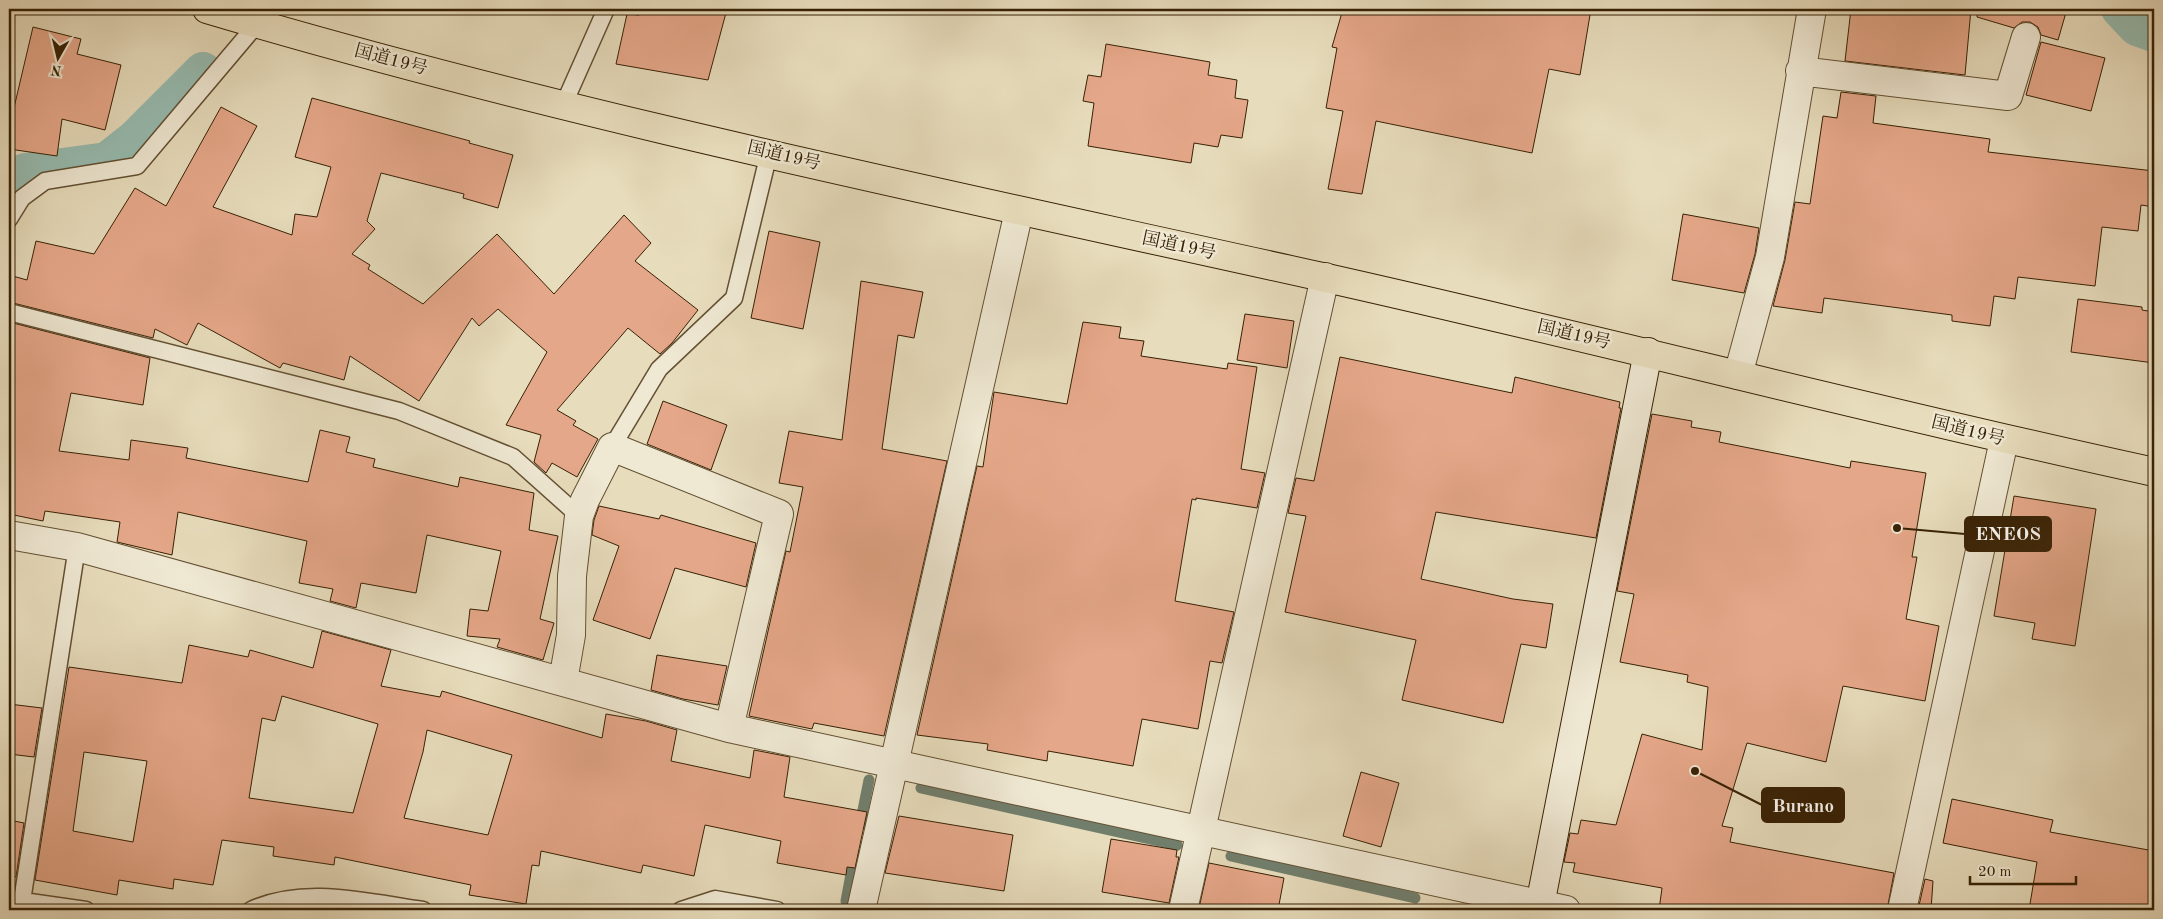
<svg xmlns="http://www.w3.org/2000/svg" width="2163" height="919" viewBox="0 0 2163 919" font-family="'Old Standard TT','Noto Serif JP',serif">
  <rect width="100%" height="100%" fill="#e7dcbc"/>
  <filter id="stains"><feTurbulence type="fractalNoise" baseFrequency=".004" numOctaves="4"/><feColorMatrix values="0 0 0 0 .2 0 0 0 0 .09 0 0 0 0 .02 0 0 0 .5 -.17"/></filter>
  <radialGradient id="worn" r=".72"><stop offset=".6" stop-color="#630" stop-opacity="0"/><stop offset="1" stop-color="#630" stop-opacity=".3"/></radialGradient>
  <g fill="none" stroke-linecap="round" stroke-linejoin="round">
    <!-- stream -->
    <path stroke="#717e6c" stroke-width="11" d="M 921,788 L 1177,845
      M 860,825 L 869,780
      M 1231,856 L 1415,898
      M 846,901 L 855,853"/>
    <!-- canal -->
    <path stroke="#97bcb1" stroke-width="38" d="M 2120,9 L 2137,27 L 2154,33
      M 9,194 L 25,172 L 107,161 L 135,139 L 203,71"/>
  </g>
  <!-- building -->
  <path fill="#e5a789" stroke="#372104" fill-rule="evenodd" d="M 641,9 L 727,9 L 708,80 L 616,64 L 627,14 L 639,15 Z
    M 1343,9 L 1591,9 L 1580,75 L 1549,69 L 1532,153 L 1376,121 L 1362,194 L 1328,189 L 1343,111 L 1326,108 L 1337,48 L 1332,47 Z
    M 1851,9 L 1971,9 L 1965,75 L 1845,61 Z
    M 1978,9 L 2067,9 L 2058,40 L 2041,35 L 2038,27 L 2030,22 L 2022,22 L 2014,28 L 1977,17 Z
    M 33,27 L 81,39 L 77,54 L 121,65 L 105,130 L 62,119 L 57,156 L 9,149 L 9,112 L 13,112 Z
    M 2041,42 L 2105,58 L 2091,111 L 2026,95 Z
    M 1106,44 L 1210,62 L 1208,75 L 1237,80 L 1235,98 L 1248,100 L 1242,138 L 1221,135 L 1218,147 L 1194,143 L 1191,163 L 1088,146 L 1094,103 L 1083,101 L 1088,75 L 1101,77 Z
    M 1841,92 L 1876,96 L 1873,123 L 1990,139 L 1988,152 L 2154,171 L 2154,207 L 2141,205 L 2138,231 L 2102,227 L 2095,286 L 2018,277 L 2015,299 L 1994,296 L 1990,326 L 1952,321 L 1952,315 L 1824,298 L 1822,313 L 1773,306 L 1785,260 L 1795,202 L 1810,204 L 1823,116 L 1837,118 Z
    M 312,98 L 470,141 L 469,143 L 513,155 L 498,208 L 463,198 L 464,194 L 381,173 L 367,221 L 375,229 L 352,254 L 370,265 L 368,269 L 423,304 L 497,234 L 554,294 L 624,215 L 651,243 L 635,261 L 698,310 L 672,343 L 660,354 L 628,328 L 557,410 L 576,421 L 573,425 L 598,439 L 577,477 L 552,463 L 546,473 L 534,462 L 541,435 L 506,425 L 547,352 L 498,309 L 479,326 L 472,318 L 419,401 L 350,356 L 344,380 L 283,363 L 280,368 L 198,323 L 187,345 L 155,329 L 153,338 L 9,302 L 9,275 L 27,280 L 36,241 L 94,254 L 135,188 L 166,206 L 221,107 L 257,126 L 213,207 L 292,235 L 295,214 L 317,217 L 331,167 L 295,157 Z
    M 1683,214 L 1759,228 L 1755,254 L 1744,293 L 1672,280 Z
    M 769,231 L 820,242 L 803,329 L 751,318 Z
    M 861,281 L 923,292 L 914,338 L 898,335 L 882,449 L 947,461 L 884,736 L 814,723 L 812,729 L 749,716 L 786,551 L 790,552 L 803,487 L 779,483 L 789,431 L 842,440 Z
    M 2078,299 L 2142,307 L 2142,310 L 2154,312 L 2154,363 L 2071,352 Z
    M 1245,314 L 1294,321 L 1287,368 L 1237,360 Z
    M 9,322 L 150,358 L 143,405 L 71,393 L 59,451 L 129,460 L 131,440 L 188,448 L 186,458 L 308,482 L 320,430 L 350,437 L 346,452 L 375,459 L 373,467 L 458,487 L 460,477 L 534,493 L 529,530 L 558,536 L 540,619 L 554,623 L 543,660 L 497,647 L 500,639 L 467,636 L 470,609 L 488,611 L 501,551 L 427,535 L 416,593 L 361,583 L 356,608 L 330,601 L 333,589 L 299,583 L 307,541 L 178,512 L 172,555 L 117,542 L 120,522 L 45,511 L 43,521 L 9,514 Z
    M 1083,322 L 1121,327 L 1119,338 L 1144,341 L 1141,356 L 1227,369 L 1228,363 L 1257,367 L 1241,469 L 1265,473 L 1257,508 L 1196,498 L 1196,500 L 1192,499 L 1175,601 L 1234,612 L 1222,663 L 1210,661 L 1198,729 L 1142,719 L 1133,766 L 1048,751 L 1047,761 L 987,750 L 988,744 L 917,735 L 977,466 L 983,467 L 994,392 L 1067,404 Z
    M 1340,357 L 1512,393 L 1515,377 L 1620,402 L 1619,408 L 1621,408 L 1596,538 L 1436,512 L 1421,579 L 1513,599 L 1553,604 L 1546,648 L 1521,644 L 1503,723 L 1402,700 L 1416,640 L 1285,612 L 1306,516 L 1288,513 L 1296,478 L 1314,481 Z
    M 663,401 L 727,425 L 711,470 L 647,444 Z
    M 1652,414 L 1692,421 L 1691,427 L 1721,432 L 1719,442 L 1850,468 L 1851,461 L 1926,473 L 1912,557 L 1917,557 L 1906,619 L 1939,626 L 1925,701 L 1843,686 L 1826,762 L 1747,743 L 1722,826 L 1733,828 L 1730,842 L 1894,873 L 1887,910 L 1659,910 L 1662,888 L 1573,872 L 1575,863 L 1564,862 L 1570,833 L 1578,834 L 1581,820 L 1616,825 L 1642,734 L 1702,750 L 1708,687 L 1687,682 L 1688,675 L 1620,662 L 1634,594 L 1617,591 Z
    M 2014,496 L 2096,509 L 2075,646 L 2032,639 L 2035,623 L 1994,616 Z
    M 599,506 L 659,519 L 661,515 L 756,543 L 746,587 L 675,568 L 650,639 L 593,620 L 619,546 L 592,535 L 594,520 Z
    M 322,631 L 391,650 L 381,686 L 440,697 L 442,691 L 602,738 L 606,714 L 646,721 L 677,730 L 671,761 L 750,778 L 754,750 L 790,757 L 784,797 L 867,812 L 855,868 L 847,867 L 846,875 L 777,863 L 781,841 L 705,825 L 694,876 L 643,865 L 641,873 L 541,851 L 539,866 L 532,865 L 526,904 L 469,895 L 471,885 L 335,857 L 334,865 L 273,856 L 274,847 L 222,840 L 213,885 L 174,879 L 173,889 L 119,880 L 117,895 L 35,880 L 69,667 L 182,683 L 189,645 L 248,657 L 250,650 L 313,668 ZM 282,696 L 378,724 L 353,813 L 249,798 L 262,718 L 275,721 ZM 427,730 L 512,755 L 488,835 L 404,818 L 423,752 ZM 84,752 L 147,761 L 133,842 L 73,831 Z
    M 657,655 L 727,666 L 718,705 L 683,699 L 651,690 Z
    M 9,704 L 42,708 L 34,757 L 9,754 Z
    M 1361,772 L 1399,783 L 1381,847 L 1343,836 Z
    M 1952,799 L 2053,820 L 2050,832 L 2154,851 L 2154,910 L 2029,910 L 2037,862 L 1943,843 Z
    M 899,816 L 1013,835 L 1004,891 L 885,873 Z
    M 9,820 L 24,823 L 16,877 L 9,876 Z
    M 1111,839 L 1177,850 L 1176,857 L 1179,857 L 1169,903 L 1102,892 Z
    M 1209,863 L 1284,878 L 1278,910 L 1212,910 L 1199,908 Z
    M 1925,879 L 1933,881 L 1931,910 L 1918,910 Z"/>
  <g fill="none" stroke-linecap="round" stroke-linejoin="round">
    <!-- lane casing -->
    <g stroke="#635032" stroke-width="19">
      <path id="lane" d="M 563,106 L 606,9
        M 9,219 L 22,198 L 45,181 L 137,166 L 257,24
        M 9,312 L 399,411 L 513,457 L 579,516
        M 612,447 L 659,369 L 734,298 L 769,153
        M 9,899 L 86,910
        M 22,901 L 77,547
        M 251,910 C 304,885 367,902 423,910
        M 681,910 L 715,899 L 777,910"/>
    </g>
    <!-- street casing -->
    <g stroke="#635032" stroke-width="30">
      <path id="street" d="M 1800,71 L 2008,96 L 2026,37
        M 1738,375 L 1770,257 L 1812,9
        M 9,535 L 77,547 L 729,728 L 1566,910
        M 563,681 L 571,635 L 572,576 L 579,516 L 585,500 L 612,447 L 779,514 L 729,728
        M 861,910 L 1019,211
        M 1183,910 L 1325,277
        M 1902,910 L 2004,440"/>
    </g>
    <!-- secondary casing -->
    <g stroke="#372104" stroke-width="30">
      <path id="secondary" d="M 1543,910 L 1540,905 L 1648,352"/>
    </g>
    <!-- highway casing -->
    <g stroke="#372104" stroke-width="30">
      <path id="highway" d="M 207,9 C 574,118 949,194 1322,277 C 1600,339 1876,412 2154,472"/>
    </g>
    <!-- lane -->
    <use href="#lane" stroke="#efe8d3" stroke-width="16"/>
    <!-- street -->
    <use href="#street" stroke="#efe8d3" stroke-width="28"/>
    <!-- secondary -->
    <use href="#secondary" stroke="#efe8d3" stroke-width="28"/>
    <!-- highway -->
    <use href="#highway" stroke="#e7dcbc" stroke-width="28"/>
  </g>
  <g text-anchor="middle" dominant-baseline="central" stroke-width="5" stroke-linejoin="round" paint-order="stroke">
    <!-- street labels -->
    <g font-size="18" fill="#372104" stroke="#efe8d3">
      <text transform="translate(391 60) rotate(15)">国道19号</text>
      <text transform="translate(784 156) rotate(13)">国道19号</text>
      <text transform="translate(1179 246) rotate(12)">国道19号</text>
      <text transform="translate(1574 335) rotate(13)">国道19号</text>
      <text transform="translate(1968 431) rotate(14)">国道19号</text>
    </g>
  </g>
  <!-- callouts -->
  <path fill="none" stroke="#372104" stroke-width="2" d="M1897 528L1965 534M1695 771L1762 805"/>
  <g fill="#372104" stroke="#efe8d3" stroke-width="2">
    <circle cx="1897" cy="528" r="5"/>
    <circle cx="1695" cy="771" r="5"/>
  </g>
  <g fill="#372104" stroke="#372104" stroke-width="2">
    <rect x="1965" y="517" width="86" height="34" rx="5"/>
    <rect x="1762" y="788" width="82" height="34" rx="5"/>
  </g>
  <g font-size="19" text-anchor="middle" font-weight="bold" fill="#fff">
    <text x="2008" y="540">ENEOS</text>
    <text x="1803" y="812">Burano</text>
  </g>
  <!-- margin -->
  <rect width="2163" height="919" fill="none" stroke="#e7dcbc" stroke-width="30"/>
  <rect x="10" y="10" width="2143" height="899" fill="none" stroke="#372104" stroke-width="2.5"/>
  <rect x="15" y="15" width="2133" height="889" fill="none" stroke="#372104"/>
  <!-- north arrow -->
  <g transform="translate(58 58) rotate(188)" stroke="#efe8d3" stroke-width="4" paint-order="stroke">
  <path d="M0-4L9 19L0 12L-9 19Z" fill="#372104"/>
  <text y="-8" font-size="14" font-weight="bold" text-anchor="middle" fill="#372104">N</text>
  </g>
  <!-- scale -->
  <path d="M1970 876v8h106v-8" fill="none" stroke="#372104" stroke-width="2.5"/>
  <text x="1978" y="876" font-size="15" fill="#372104" stroke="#efe8d3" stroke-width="4" paint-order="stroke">20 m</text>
  <rect width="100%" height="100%" filter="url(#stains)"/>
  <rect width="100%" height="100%" fill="url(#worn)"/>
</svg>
